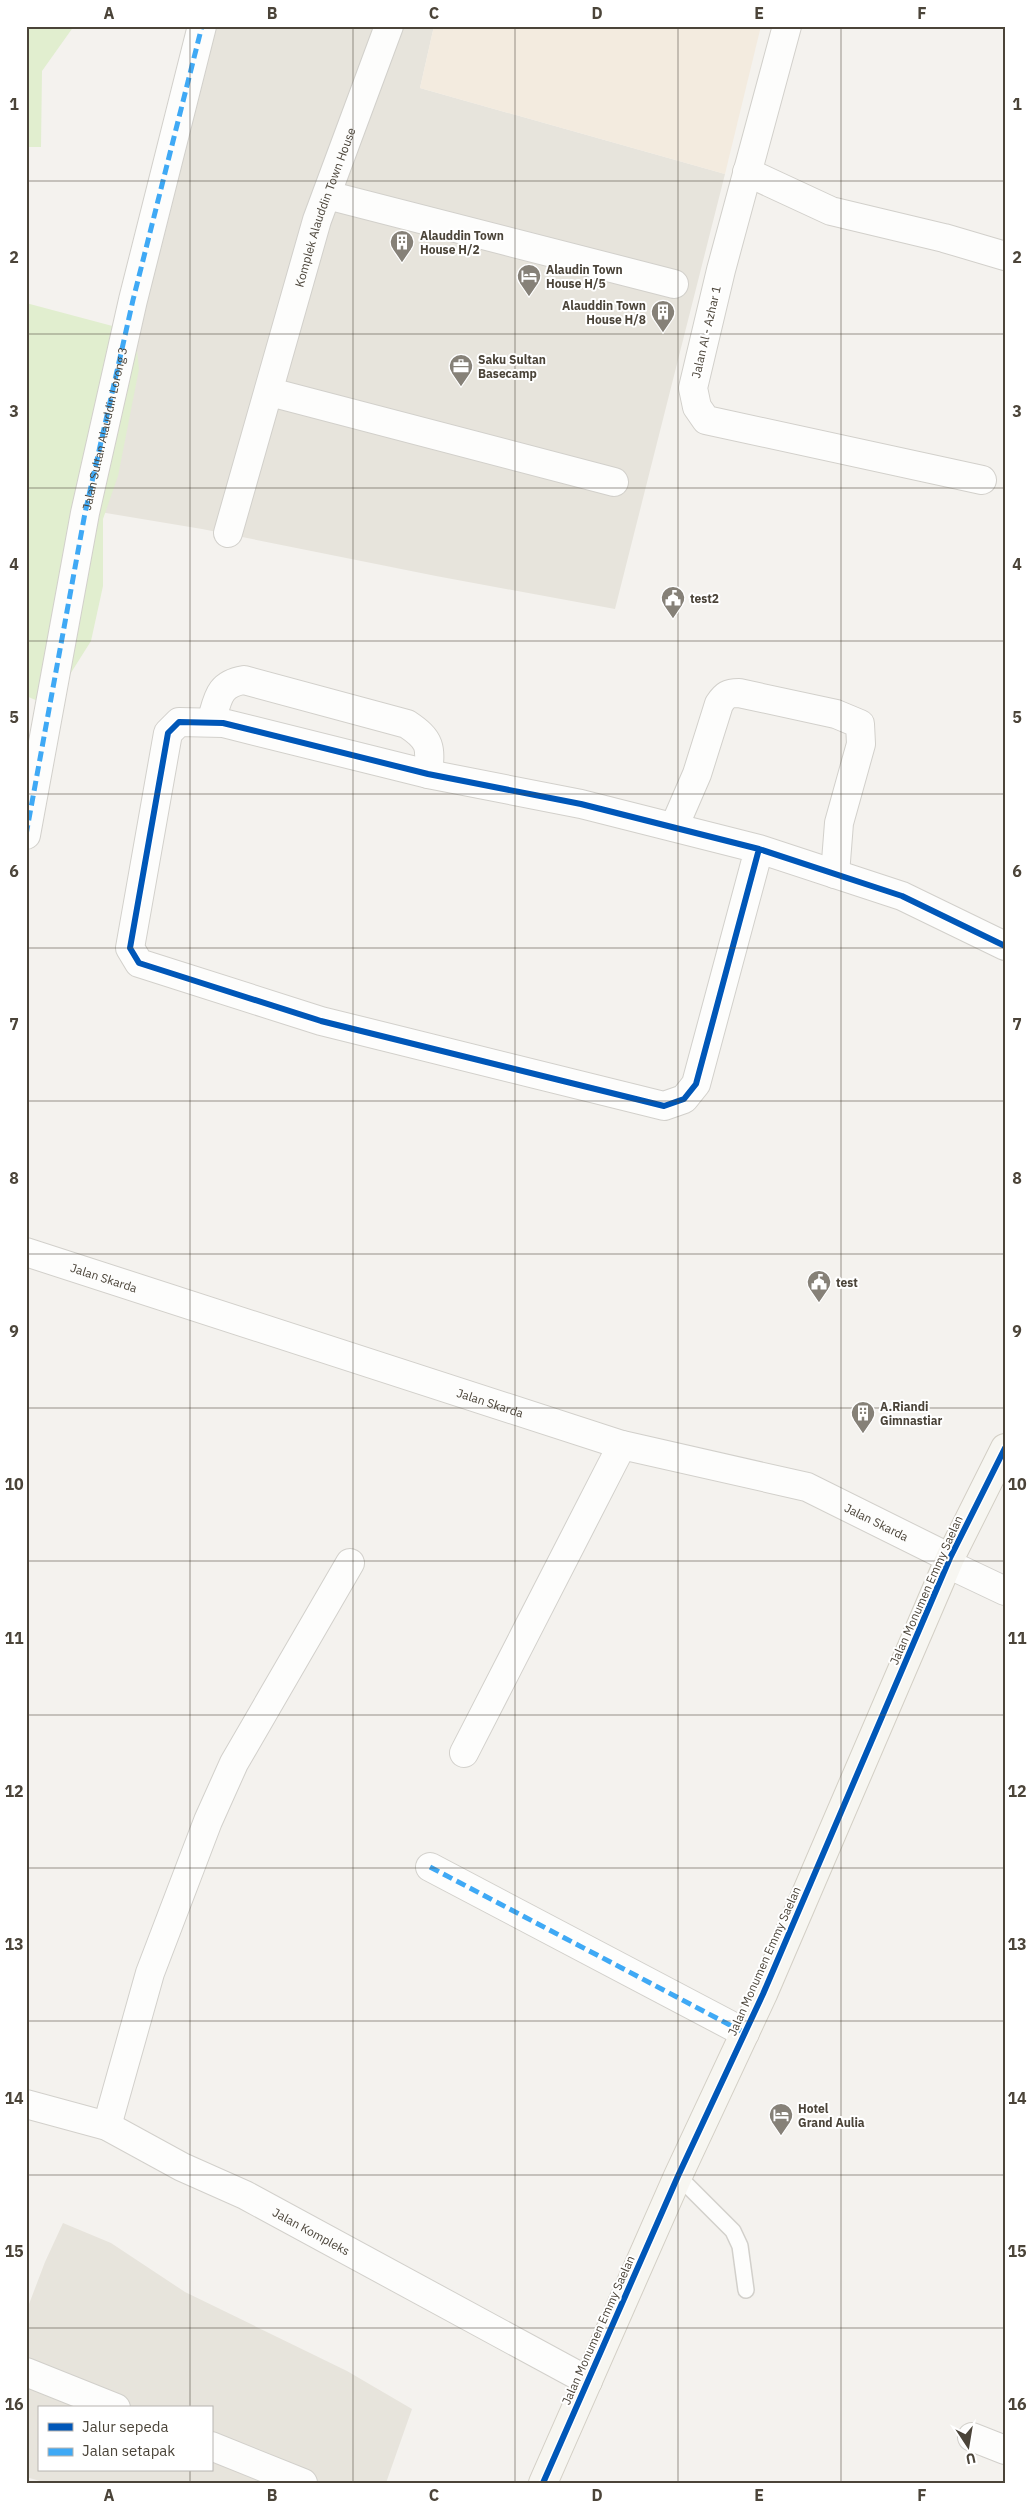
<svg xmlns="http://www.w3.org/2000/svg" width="1031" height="2509" viewBox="0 0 1031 2509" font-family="'IBM Plex Sans',sans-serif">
  <rect width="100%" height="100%" fill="#f4f2ee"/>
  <!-- residential -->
  <path fill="#e7e4dc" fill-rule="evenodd" d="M 210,26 L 434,26 L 420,88 L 725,174 L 615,609 L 436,576 L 202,529 L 94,511 Z
    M 63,2223 L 111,2243 L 185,2292 L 347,2371 L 412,2409 L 386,2483 L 47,2483 L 26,2477 L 26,2312 L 45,2262 ZM 39,2408 L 211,2408 L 211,2470 L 39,2470 Z"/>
  <!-- commercial -->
  <path fill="#f3ebdf" d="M 434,26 L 761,26 L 725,174 L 420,88 Z"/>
  <!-- green -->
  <path fill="#e1eecf" d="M 26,26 L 74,26 L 42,71 L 41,147 L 26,147 Z
    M 26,303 L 135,332 L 139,369 L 118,476 L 103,519 L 103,586 L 91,641 L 50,706 L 26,696 Z"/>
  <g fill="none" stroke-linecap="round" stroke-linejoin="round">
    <!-- lane casing -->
    <g stroke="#d2d0cb" stroke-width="18">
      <path id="lane" d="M 678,2176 L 733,2231 L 740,2246 L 746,2290"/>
    </g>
    <!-- street casing -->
    <g stroke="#d2d0cb" stroke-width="30">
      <g id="street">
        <path d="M 787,26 L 721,270 L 693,388 L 697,407 L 706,420 L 982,480"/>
        <path d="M 747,172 L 831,211 L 944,238 L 1005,256"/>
        <path d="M 327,195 L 674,284"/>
        <path d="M 270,392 L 614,482"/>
        <path id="s1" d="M 228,533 L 317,220 L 389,26"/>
        <path d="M 211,722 C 218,699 218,684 244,680 L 407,724 C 431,740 431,747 428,774"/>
        <path d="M 674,827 L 697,774 L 719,704 C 725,695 728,693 739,693 L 836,714 L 860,724 L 861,744 L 839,823 L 835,874"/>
        <path d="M 26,835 L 85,513 L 133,300 L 202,26"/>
        <path d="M 759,849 L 696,1084 L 684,1099 L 664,1106 L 321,1021 L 139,963 L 130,948 L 168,733 L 179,722 L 223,723 L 428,774 L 581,804 L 759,849 L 902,896 L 1005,946"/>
        <path id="s2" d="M 26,1252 L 622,1445 L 807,1487 L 950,1558"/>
        <path d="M 948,1564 L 1005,1591"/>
        <path d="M 464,1753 L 622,1445"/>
        <path d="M 430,1867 L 745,2033"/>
        <path id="s3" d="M 26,2104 L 107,2126 L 182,2167 L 245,2195 L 588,2381"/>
        <path d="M 107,2126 L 150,1973 L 208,1821 L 234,1763 L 350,1563"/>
        <path d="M 26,2372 L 116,2408"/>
        <path d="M 972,2437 L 1005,2450"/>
        <path d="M 211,2446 L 303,2483"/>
      </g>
    </g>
    <!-- secondary casing -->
    <g stroke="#d3cfc5" stroke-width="30">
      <path id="secondary" d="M 543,2483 L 678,2176 L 763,1994 L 950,1558 L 1005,1448"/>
    </g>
    <!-- lane -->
    <use href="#lane" stroke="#fdfdfc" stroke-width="15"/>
    <!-- street -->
    <use href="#street" stroke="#fdfdfc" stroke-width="28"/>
    <!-- secondary -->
    <use href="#secondary" stroke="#f7f6f1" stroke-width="28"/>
    <!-- quiet -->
    <g stroke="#3fa9f5" stroke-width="5" stroke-dasharray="10 5" stroke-linecap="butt">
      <path id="s4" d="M 26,835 L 85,513 L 133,300 L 202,26"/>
      <path d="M 430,1867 L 745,2033"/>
    </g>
    <!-- cycleway casing -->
    <g stroke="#fff" stroke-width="9">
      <path id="cycleway" d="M 759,849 L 696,1084 L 684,1099 L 664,1106 L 321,1021 L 139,963 L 130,948 L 168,733 L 179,722 L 223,723 L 428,774 L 581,804 L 759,849 L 902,896 L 1005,946
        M 543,2483 L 678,2176 L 763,1994 L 950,1558 L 1005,1448"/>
    </g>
    <!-- cycleway -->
    <use href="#cycleway" stroke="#0057b8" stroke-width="6"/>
  </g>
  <!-- grid -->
  <path fill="none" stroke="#4b4439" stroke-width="1" stroke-opacity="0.55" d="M 190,26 L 190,2408M 353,26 L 353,2483M 515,26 L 515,2483M 678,26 L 678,2483M 841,26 L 841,2483M 26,181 L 1005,181M 26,334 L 1005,334M 26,488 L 1005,488M 26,641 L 1005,641M 26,794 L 1005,794M 26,948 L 1005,948M 26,1101 L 1005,1101M 26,1254 L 1005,1254M 26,1408 L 1005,1408M 26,1561 L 1005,1561M 26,1715 L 1005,1715M 26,1868 L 1005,1868M 26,2021 L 1005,2021M 26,2175 L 1005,2175M 26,2328 L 1005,2328M 190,2470 L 190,2483"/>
  <!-- icons -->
  <defs>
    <g id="building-pin" transform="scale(1.25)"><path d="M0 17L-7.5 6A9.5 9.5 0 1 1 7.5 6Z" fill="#868178" stroke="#fff"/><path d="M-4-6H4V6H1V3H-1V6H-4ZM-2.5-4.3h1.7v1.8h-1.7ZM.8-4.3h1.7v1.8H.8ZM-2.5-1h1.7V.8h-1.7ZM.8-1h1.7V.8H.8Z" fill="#fff"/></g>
    <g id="hotel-pin" transform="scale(1.25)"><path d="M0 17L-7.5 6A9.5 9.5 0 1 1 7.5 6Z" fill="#868178" stroke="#fff"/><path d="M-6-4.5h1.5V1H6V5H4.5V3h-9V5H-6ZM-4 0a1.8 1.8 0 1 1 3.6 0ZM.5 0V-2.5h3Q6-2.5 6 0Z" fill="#fff"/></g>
    <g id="office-pin" transform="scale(1.25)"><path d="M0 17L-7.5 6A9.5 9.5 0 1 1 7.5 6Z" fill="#868178" stroke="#fff"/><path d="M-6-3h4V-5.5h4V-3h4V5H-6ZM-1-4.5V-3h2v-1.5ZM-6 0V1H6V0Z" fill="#fff"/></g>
    <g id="civic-pin" transform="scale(1.25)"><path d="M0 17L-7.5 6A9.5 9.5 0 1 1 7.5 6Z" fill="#868178" stroke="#fff"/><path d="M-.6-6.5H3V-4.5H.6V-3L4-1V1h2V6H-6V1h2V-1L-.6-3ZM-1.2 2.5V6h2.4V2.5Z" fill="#fff"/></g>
  </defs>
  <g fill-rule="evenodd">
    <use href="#building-pin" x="402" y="242"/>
    <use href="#hotel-pin" x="529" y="276"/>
    <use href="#building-pin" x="663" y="312"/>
    <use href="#office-pin" x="461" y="366"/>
    <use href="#civic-pin" x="673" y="598"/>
    <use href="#civic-pin" x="819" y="1282"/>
    <use href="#building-pin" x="863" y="1413"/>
    <use href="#hotel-pin" x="781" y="2115"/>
  </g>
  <g text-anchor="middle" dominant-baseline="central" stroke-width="4" stroke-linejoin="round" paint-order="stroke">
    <!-- street labels -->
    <g font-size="12" fill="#4b4439" stroke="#fff">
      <text stroke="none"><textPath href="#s1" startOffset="340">Komplek Alauddin Town House</textPath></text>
      <text transform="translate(706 332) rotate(-77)">Jalan Al - Azhar 1</text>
      <text stroke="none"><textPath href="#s4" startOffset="414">Jalan Sultan Alauddin Lorong 3</textPath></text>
      <text stroke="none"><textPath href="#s2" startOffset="82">Jalan Skarda</textPath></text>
      <text stroke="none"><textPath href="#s2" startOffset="488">Jalan Skarda</textPath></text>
      <text stroke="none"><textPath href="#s2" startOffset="894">Jalan Skarda</textPath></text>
      <text transform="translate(926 1590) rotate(-66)">Jalan Monumen Emmy Saelan</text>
      <text transform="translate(764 1961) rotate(-66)">Jalan Monumen Emmy Saelan</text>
      <text stroke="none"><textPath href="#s3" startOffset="314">Jalan Kompleks</textPath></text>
      <text transform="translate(598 2330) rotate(-66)">Jalan Monumen Emmy Saelan</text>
    </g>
    <!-- poi labels -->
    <g font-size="12" font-weight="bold" fill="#4b4439" stroke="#fff" text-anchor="start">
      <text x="420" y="235">Alauddin Town<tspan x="420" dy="14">House H/2</tspan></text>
      <text x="546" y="269">Alaudin Town<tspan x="546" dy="14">House H/5</tspan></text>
      <text x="646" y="305" text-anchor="end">Alauddin Town<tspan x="646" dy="14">House H/8</tspan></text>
      <text x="478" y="359">Saku Sultan<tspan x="478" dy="14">Basecamp</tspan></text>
      <text x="690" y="598">test2</text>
      <text x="836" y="1282">test</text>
      <text x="880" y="1406">A.Riandi<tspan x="880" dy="14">Gimnastiar</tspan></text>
      <text x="798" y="2108">Hotel<tspan x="798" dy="14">Grand Aulia</tspan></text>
    </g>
  </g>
  <!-- border -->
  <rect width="1031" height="2509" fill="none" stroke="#ffffff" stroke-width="55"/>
  <!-- legend -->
  <rect x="38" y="2406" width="175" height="65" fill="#ffffff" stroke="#b7b4b0"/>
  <rect x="48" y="2423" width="25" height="8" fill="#0057b8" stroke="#b7b4b0"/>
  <text x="82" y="2432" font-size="15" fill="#4b4439">Jalur sepeda</text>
  <rect x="48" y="2448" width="25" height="8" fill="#3fa9f5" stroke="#b7b4b0"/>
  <text x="82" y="2456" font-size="15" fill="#4b4439">Jalan setapak</text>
  <!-- north arrow -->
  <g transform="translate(968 2446) rotate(168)" stroke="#ffffff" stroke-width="4" paint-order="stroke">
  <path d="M0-4L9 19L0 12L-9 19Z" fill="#4b4439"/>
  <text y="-8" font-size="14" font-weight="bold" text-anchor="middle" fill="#4b4439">U</text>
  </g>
  <rect x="28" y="28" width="976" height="2454" fill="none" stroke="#4b4439" stroke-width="2"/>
  <g font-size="16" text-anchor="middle" font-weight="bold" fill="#4b4439">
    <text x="109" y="19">A</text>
    <text x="272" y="19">B</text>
    <text x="434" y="19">C</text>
    <text x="597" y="19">D</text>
    <text x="759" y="19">E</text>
    <text x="922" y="19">F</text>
    <text x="14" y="110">1</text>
    <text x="1017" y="110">1</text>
    <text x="14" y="263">2</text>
    <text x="1017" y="263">2</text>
    <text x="14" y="417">3</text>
    <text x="1017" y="417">3</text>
    <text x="14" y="570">4</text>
    <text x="1017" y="570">4</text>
    <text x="14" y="723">5</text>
    <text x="1017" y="723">5</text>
    <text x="14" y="877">6</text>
    <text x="1017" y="877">6</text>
    <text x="14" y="1030">7</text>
    <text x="1017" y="1030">7</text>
    <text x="14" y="1184">8</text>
    <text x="1017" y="1184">8</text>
    <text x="14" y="1337">9</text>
    <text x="1017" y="1337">9</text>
    <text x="14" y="1490">10</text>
    <text x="1017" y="1490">10</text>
    <text x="14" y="1644">11</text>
    <text x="1017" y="1644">11</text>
    <text x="14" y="1797">12</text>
    <text x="1017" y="1797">12</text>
    <text x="14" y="1950">13</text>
    <text x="1017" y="1950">13</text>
    <text x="14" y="2104">14</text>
    <text x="1017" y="2104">14</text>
    <text x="14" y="2257">15</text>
    <text x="1017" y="2257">15</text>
    <text x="14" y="2410">16</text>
    <text x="1017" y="2410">16</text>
    <text x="109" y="2501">A</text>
    <text x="272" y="2501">B</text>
    <text x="434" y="2501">C</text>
    <text x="597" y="2501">D</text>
    <text x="759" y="2501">E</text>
    <text x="922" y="2501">F</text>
  </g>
</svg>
